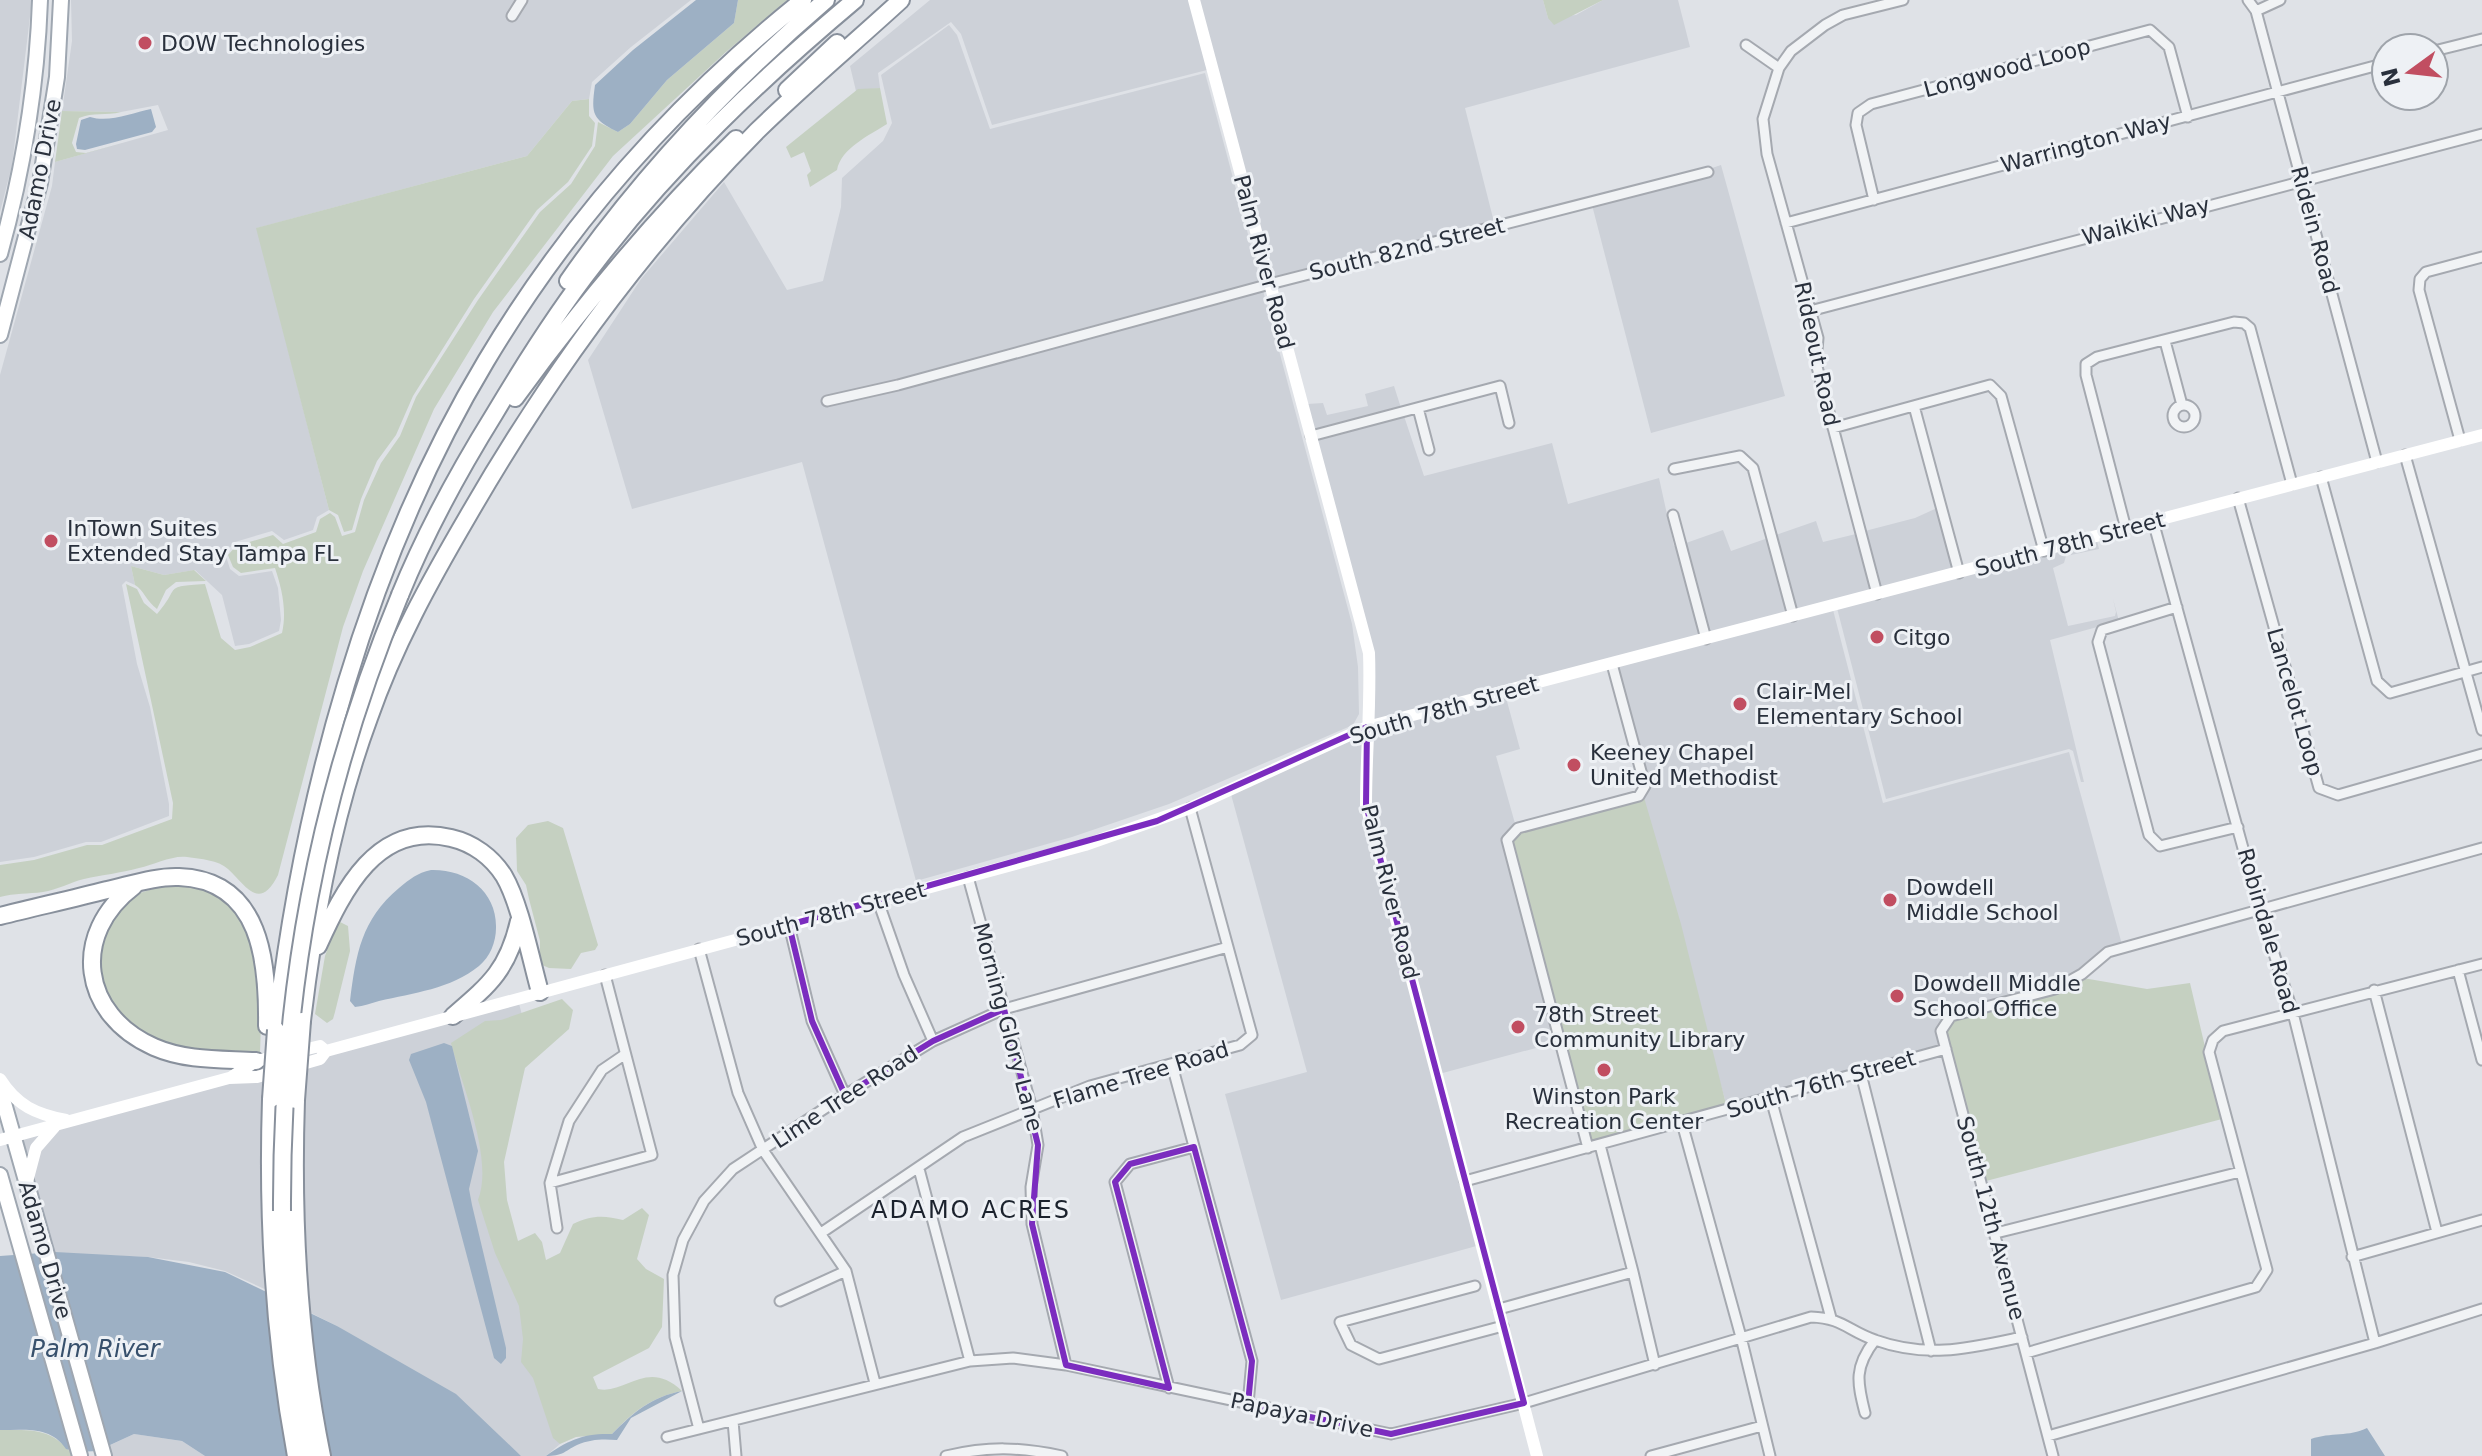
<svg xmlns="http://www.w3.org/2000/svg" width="2482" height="1456" viewBox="0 0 2482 1456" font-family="'DejaVu Sans',sans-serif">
  <rect width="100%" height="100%" fill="#dfe2e7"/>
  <!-- built -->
  <path fill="#cdd1d8" d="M 0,0 L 32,0 L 12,165 L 0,212 Z
    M 71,0 L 518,0 L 506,17 L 513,21 L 527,0 L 691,0 L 631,47 L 592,82 L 589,99 L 572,101 L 527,156 L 257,228 L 329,510 L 317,517 L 313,530 L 284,540 L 272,531 L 235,542 L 225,553 L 230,569 L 239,576 L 272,571 L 278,588 L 281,620 L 279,631 L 249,644 L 235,646 L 222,595 L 195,570 L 164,575 L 131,566 L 135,585 L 126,581 L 122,585 L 137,664 L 150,707 L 169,804 L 169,816 L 101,842 L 86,842 L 34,857 L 0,862 L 0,375 L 52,186 L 55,162 L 168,130 L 158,105 L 121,112 L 62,111 L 72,41 Z
    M 930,0 L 1189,0 L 1207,70 L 992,125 L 961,34 L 951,22 L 878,73 L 880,88 L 856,91 L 850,66 Z
    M 1198,0 L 1543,0 L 1548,18 L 1576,15 L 1603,0 L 1678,0 L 1690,47 L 1465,108 L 1494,222 L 1273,279 Z
    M 949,25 L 957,35 L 990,129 L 1205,73 L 1352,624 L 1358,667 L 1359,714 L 1353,725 L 1169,804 L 1072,837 L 916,881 L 802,462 L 632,509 L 588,360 L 641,279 L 724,182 L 787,290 L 823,281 L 841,207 L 842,178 L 883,141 L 892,123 L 881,75 Z
    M 1721,165 L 1785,396 L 1651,433 L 1592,205 L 1713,175 L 1712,168 Z
    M 1394,386 L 1401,408 L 1314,431 L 1307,404 L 1323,403 L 1327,415 L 1368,406 L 1365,394 Z
    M 1404,416 L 1424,476 L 1552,443 L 1568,504 L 1659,478 L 1674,546 L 1677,546 L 1701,636 L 1372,721 L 1375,706 L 1316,439 Z
    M 1937,508 L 1954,571 L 1880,589 L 1865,531 L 1915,518 Z
    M 1816,521 L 1823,542 L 1856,534 L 1872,591 L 1796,611 L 1776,535 Z
    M 1723,530 L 1731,551 L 1768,538 L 1788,613 L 1709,634 L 1686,543 Z
    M 2097,541 L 2099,549 L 2066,556 L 2064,563 L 2053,568 L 2068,626 L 2115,616 L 2116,612 L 2113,599 L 2119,621 L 2050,640 L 2084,782 L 2081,782 L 2073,751 L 2069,749 L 1886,799 L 1837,608 Z
    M 1832,606 L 1883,803 L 2069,752 L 2123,948 L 2082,974 L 1946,1049 L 1728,1110 L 1639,796 L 1645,786 L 1612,664 Z
    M 1505,694 L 1520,749 L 1496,756 L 1516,827 L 1505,840 L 1558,1042 L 1439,1074 L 1367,805 L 1369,728 Z
    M 1365,731 L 1363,808 L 1480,1245 L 1281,1300 L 1225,1094 L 1307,1072 L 1229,787 Z
    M 517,996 L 526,1030 L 489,1096 L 498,1208 L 556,1353 L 560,1444 L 546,1456 L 521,1456 L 337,1326 L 305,1310 L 296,1058 Z
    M 265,1066 L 263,1093 L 270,1271 L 269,1291 L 225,1271 L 189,1262 L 148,1257 L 47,1253 L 10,1137 Z
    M 134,1434 L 182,1441 L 205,1456 L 106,1456 L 104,1448 Z"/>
  <!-- green -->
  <path fill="#c5d0c1" d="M 738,0 L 787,0 L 726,52 L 613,156 L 493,312 L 434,409 L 363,571 L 343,627 L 278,875 C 259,913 245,884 228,869 C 218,860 201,859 187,857 C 172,855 154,865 139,868 C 121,873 102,875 84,879 C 71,882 57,890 43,892 C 28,894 15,893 0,897 L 0,865 L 34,860 L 87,845 L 102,845 L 172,819 L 173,803 L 126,584 L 137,589 L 144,603 L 157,614 C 182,586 161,587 205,584 L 221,638 L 235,650 L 250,647 L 282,633 C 287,611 282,589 275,568 L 241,573 L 233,567 L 228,555 L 236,546 L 273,535 L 283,544 L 316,532 L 320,519 L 330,513 L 335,517 L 342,536 L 355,532 L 364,500 L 381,463 L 400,436 L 416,397 L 478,300 L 540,212 L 571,184 L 595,146 L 598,122 L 618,132 L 630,124 L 667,80 L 734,23 Z
    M 1543,0 L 1603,0 L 1554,25 L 1548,18 Z
    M 880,88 L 887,124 C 870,135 841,148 837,170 L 810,187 L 807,175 L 811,171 L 804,152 L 791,158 L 786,147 L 858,89 Z
    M 589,99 L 589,116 L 595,123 L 592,146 L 568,182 L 537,210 L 474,299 L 413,396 L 396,435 L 377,461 L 361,499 L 352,530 L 344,532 L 338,515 L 329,510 L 256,228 L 527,156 L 572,101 Z
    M 62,111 L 121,112 C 106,116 93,112 79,118 L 72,143 L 76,152 L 86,153 L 123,143 L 55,162 Z
    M 131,566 L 164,575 L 194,570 L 206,581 L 176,582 L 166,590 L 157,609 C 147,602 143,589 135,585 Z
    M 1643,794 L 1681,924 L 1728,1112 L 1592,1146 L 1511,834 Z
    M 548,821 L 563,828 L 598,945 L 595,950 L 581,953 L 571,969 L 549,968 L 540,964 L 540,941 L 529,899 L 526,885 L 517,871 L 516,838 L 528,825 Z
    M 168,884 C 263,883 263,982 260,1053 L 229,1057 L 156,1044 L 106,1003 L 97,965 L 101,938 L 115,913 L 137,894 Z
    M 338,921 L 348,926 L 350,951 L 335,1012 L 333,1019 L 327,1023 L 315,1014 L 325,956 Z
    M 2083,978 L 2147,989 L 2190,983 L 2222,1119 L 1986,1181 L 1946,1031 L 1954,1019 Z
    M 562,999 L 573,1010 L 569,1029 L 525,1068 L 504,1162 L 507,1200 L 518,1241 L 535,1233 L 542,1242 L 546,1260 L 560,1253 L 573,1224 C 591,1215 604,1215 623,1220 L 642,1208 L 649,1215 L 637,1259 L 646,1269 L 664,1279 L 662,1327 L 649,1348 L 593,1377 L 598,1389 C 626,1395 647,1358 682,1391 C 651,1397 633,1412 612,1434 L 576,1437 L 560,1444 L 553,1438 L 533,1378 L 521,1362 L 523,1339 L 519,1306 L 495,1253 L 478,1200 C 494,1159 462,1086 451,1043 L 485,1021 L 501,1020 Z
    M 0,1430 C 34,1430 52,1428 74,1456 L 0,1456 Z"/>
  <!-- water -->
  <path fill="#9db0c4" d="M 696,0 L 738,0 L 734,23 L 667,80 L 630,124 L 618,132 C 592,119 591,114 595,85 L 633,50 Z
    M 151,109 L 156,127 L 152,132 L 85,150 L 77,149 L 76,144 L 81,120 L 90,117 C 109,123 132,113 151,109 Z
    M 431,870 C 466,869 497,891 496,928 C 496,942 490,957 479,966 C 451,989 413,993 379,1001 C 371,1003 364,1006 355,1007 L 350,1001 C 356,954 361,920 399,888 C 410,879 417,873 431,870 Z
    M 444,1043 L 452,1046 L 478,1151 L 469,1189 L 472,1205 L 506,1348 L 506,1358 L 501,1364 L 494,1358 L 426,1102 L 409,1060 L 411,1054 Z
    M 55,1252 L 148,1257 L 225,1272 L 337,1326 L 456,1394 L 521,1456 L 205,1456 L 182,1441 L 134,1434 L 97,1451 L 78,1452 L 66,1449 C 51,1426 25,1430 0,1430 L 0,1256 Z
    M 682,1391 L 631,1418 L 617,1440 C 603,1439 591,1439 577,1445 C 563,1452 563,1456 546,1456 C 568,1440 584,1433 612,1434 C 634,1412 651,1397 682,1391 Z
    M 2367,1428 L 2385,1456 L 2311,1456 L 2311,1439 C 2331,1432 2349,1437 2367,1428 Z"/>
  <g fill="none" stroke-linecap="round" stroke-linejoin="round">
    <!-- street casing -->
    <g stroke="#a5a9b0" stroke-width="13">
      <path id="street" d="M 2248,0 L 2256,11 L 2377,462
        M 2256,11 L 2280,0
        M 512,16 L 522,0
        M 1746,45 L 1779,68
        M 2434,51 L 2482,39
        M 1874,200 L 1856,125 L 1858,113 L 1871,104 L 2150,30 L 2169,47 L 2188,117
        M 1786,223 L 2386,63
        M 1810,311 L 2482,134
        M 2165,341 L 2182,405
        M 827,401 L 898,385 L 1270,284 L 1708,172
        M2173 416a11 11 0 1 1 22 0a11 11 0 1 1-22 0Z
        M 1914,406 L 1959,573
        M 1418,408 L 1429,450
        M 1833,428 L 1990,385 L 2001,396 L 2044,551
        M 1311,436 L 1500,386 L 1509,423
        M 2460,440 L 2419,290 L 2420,279 L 2426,272 L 2482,257
        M 2405,455 L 2482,730
        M 1674,469 L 1740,456 L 1753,468 L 1793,616
        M 2321,477 L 2377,681 L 2390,693 L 2482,667
        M 2238,498 L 2319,788 L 2338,795 L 2482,754
        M 1673,515 L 1706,639
        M 2153,521 L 2260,910 L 2293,1013 L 2375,1343
        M 2126,529 L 2086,375 L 2086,364 L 2097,357 L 2234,322 L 2244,323 L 2250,328 L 2292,484
        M 1877,594 L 1816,363 L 1818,338 L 1767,154 L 1763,119 L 1779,68 L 1791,51 L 1825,25 L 1843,15 L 1903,0
        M 2177,607 L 2102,630 L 2098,642 L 2149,835 L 2160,846 L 2238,827
        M 968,877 L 1032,1109 L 1038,1145 L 1031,1187 L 1032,1224 L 1066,1365
        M 878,901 L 904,975 L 933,1041
        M 789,925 L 812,1021 L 845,1095
        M 699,949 L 738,1093 L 763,1150 L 846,1271 L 875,1383
        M 2458,970 L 2482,1060
        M 2374,990 L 2437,1232
        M 1172,1065 L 1252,1361 L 1248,1404
        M 1861,1074 L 1931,1351
        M 1771,1099 L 1831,1318
        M 1682,1123 L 1741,1337 L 1770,1456
        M 1600,1145 L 1633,1272 L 1655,1365
        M 1588,1148 L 1507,840 L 1518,828 L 1639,796 L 1645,786 L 1612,664
        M 919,1169 L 970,1361
        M 1465,1181 L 1946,1049
        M 550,1183 L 652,1155 L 605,975
        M 557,1228 L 550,1183 L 569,1121 L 602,1070 L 624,1055
        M 821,1233 L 963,1137 L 1090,1086 L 1240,1045 L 1252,1035 L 1190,808
        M 1996,1233 L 2240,1172
        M 2352,1257 L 2482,1220
        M 1475,1286 L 1340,1322 L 1351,1345 L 1379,1359 L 1503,1326
        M 780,1301 L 846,1271
        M 1499,1309 L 1633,1272
        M 2026,1353 L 2256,1287 L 2267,1270 L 2209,1052 L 2213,1040 L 2223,1031 L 2482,964
        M 1169,1388 L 1115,1182 L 1130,1164 L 1194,1147
        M 1865,1413 C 1857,1382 1854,1367 1875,1340
        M 733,1421 L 736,1456
        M 699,1429 L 675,1337 L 673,1275 L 683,1240 L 704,1201 L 733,1169 L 845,1095 L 933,1041 L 1004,1009 L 1228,947
        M 2048,1436 L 2375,1343 L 2482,1309
        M 667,1437 L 970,1361 L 1013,1358 L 1066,1365 L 1391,1434 L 1524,1403 L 1811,1317 C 1843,1318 1848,1331 1875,1340 C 1928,1359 1970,1348 2022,1337
        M 946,1456 C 989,1446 1019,1447 1062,1456
        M 1651,1456 L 1762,1426
        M 2053,1456 L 1941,1031 L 1951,1016 L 2055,989 L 2082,974 L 2108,952 L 2482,848"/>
    </g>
    <!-- primary casing -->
    <g stroke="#9fa7b1" stroke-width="18">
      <path id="primary" d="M 0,254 C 23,171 37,87 40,0
        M 0,335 L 40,183 L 57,77 L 61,0
        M 0,1089 L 104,1456
        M 0,1175 L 80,1456"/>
    </g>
    <!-- highway casing -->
    <g stroke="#88909c" stroke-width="20">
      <path id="highway" d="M 787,90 L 837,43
        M 568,281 C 642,175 728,84 826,0
        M 515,398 C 582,306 654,219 736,139
        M 400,595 C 426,531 459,471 495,413 C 526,361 558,310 596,262 C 671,164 761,79 855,0
        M 134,886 C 70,934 81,1015 154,1047 C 186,1061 221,1059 256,1061
        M 0,916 C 36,907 72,899 107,890 C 130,885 156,876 179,877 C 262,880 268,964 267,1026
        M 318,946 C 343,891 377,820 451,838 C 473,843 492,857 504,876 C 520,903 531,960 540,992
        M 453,1016 C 489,985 508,970 519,921
        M 302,1021 C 314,918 333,815 369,718 C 394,646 430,581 468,516 C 548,377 644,245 757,131 C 803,86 853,44 901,0
        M 276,1030 C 302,801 367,559 486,361 C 569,222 677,101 803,0
        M 271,1099 C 267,1219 274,1338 296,1456
        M 296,1100 C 292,1219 298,1339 322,1456
        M 282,1211 L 289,1319 L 309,1456"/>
    </g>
    <!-- street -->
    <use href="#street" stroke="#f1f3f5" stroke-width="9"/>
    <!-- secondary -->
    <path stroke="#fff" stroke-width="12" d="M 1194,0 L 1369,653 C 1371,704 1366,754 1366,805 L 1537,1456
      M 230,1078 L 256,1061 L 320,1046 L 326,1051
      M 0,1079 C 17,1106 36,1114 66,1120
      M 0,1140 L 229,1078 L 257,1077 L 320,1059 L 326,1051 L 1085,845 L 1190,808 L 1367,727 L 2482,435
      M 27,1182 L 36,1148 L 56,1125"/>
    <!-- primary -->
    <use href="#primary" stroke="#fff" stroke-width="14"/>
    <!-- highway -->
    <use href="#highway" stroke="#fff" stroke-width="16"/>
    <!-- highway-bridge casing -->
    <g stroke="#88909c" stroke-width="20" stroke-linecap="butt">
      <path id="highway-bridge" d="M 271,1099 L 276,1030
        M 296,1100 L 302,1021
        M 282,1211 C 281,996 317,795 400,595"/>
    </g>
    <!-- highway-bridge -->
    <use href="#highway-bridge" stroke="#fff" stroke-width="16"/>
  </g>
  <!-- marked area -->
  <path fill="none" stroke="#7b2cbf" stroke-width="6" stroke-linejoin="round" d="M 1367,727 L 1366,805 L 1524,1403 L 1391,1434 L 1248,1404 L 1252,1361 L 1194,1147 L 1130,1164 L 1115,1182 L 1169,1388 L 1066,1365 L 1032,1224 L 1038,1145 L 1004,1009 L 933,1041 L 845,1095 L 812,1021 L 789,925 L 1157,821 Z"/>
  <!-- markers -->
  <g fill="#c14e61" stroke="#eef1f5" stroke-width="3">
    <circle cx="145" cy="43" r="8"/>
    <circle cx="51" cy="541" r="8"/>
    <circle cx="1877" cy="637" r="8"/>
    <circle cx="1740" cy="704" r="8"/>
    <circle cx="1574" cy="765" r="8"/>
    <circle cx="1890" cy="900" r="8"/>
    <circle cx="1897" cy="996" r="8"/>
    <circle cx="1518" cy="1027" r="8"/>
    <circle cx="1604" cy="1070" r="8"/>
  </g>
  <g text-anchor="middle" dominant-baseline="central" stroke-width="6" stroke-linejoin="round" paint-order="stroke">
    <!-- poi labels -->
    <g font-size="22" fill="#29303c" stroke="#eef1f5" text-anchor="start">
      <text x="161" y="43">DOW Technologies</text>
      <text x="67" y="528">InTown Suites<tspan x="67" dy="25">Extended Stay Tampa FL</tspan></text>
      <text x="1893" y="637">Citgo</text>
      <text x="1756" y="691">Clair-Mel<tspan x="1756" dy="25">Elementary School</tspan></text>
      <text x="1590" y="752">Keeney Chapel<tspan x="1590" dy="25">United Methodist</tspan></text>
      <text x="1906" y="887">Dowdell<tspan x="1906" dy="25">Middle School</tspan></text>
      <text x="1913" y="983">Dowdell Middle<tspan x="1913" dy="25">School Office</tspan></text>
      <text x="1534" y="1014">78th Street<tspan x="1534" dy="25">Community Library</tspan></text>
      <text x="1604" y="1096" text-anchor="middle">Winston Park<tspan x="1604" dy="25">Recreation Center</tspan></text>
    </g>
    <!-- street labels -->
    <g font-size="22" fill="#29303c" stroke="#eef1f5">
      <text transform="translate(2007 68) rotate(-15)">Longwood Loop</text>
      <text transform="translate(2086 143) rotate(-15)">Warrington Way</text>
      <text transform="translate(40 169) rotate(-79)">Adamo Drive</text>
      <text transform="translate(2146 221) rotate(-15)">Waikiki Way</text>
      <text transform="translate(2315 230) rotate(75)">Ridein Road</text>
      <text transform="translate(1407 249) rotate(-14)">South 82nd Street</text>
      <text transform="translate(1264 262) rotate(75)">Palm River Road</text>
      <text transform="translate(1817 354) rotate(78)">Rideout Road</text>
      <text transform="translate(2070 544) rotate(-15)">South 78th Street</text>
      <text transform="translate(2295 702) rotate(74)">Lancelot Loop</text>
      <text transform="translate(1444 710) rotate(-16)">South 78th Street</text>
      <text transform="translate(1390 892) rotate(76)">Palm River Road</text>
      <text transform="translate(831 914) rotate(-15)">South 78th Street</text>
      <text transform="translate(2268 931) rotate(74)">Robindale Road</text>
      <text transform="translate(1008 1027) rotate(75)">Morning Glory Lane</text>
      <text transform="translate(1141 1075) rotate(-17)">Flame Tree Road</text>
      <text transform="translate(1821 1084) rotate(-16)">South 76th Street</text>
      <text transform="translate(845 1097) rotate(-33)">Lime Tree Road</text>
      <text transform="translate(1991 1218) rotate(75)">South 12th Avenue</text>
      <text transform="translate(45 1250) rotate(74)">Adamo Drive</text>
      <text transform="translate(1302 1415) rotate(12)">Papaya Drive</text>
    </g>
    <!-- neighbourhood labels -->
    <g font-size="24" letter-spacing="2" fill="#1b222d" stroke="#eef1f5">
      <text x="971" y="1210">ADAMO ACRES</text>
    </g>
    <!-- water labels -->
    <g font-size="24" font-style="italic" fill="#37506c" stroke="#eef1f5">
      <text x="95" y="1349">Palm River</text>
    </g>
  </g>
  <!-- north arrow -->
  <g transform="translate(2410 72) rotate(255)"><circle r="38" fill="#eef1f5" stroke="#9fa4ab" stroke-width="2"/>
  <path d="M0-6L14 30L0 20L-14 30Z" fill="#c14e61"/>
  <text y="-12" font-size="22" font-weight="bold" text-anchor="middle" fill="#29303c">N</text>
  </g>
</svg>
